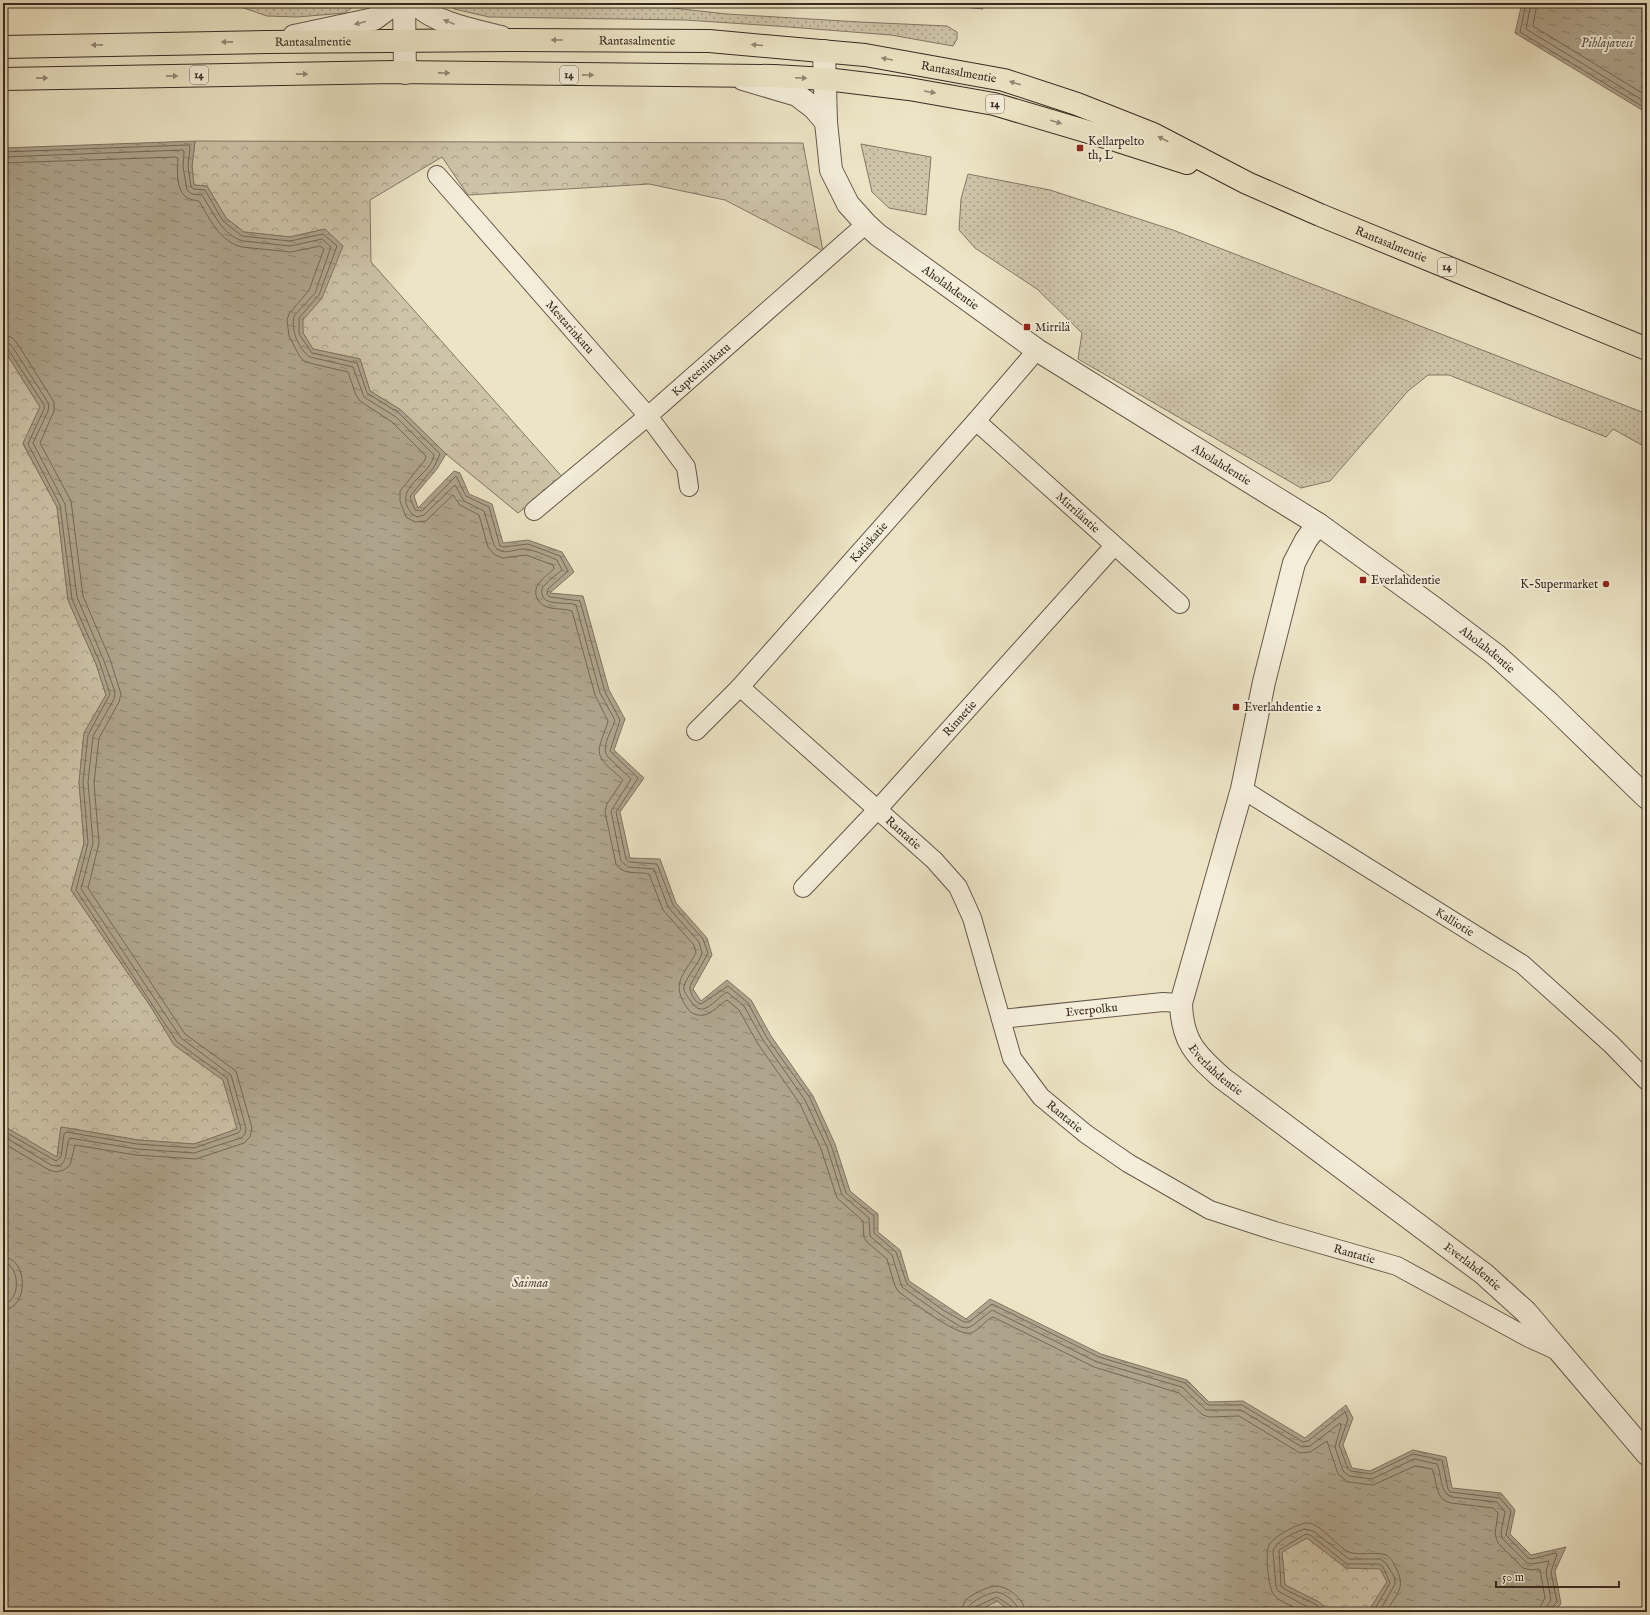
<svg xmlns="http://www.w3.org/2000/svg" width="1650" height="1615" viewBox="0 0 1650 1615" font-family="'IM FELL English',serif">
  <defs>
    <pattern id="grass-dots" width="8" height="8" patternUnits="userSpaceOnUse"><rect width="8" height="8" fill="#cec4a9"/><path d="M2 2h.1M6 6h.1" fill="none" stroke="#a89f89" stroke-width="1.8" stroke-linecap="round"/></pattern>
    <pattern id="forest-crowns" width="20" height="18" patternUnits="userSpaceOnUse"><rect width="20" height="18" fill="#cec4a9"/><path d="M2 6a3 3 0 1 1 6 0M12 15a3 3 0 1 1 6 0" fill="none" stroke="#a89f89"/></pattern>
    <pattern id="water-ripples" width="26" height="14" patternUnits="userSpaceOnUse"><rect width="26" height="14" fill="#afa58e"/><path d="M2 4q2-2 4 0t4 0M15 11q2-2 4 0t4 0" fill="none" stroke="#8f8774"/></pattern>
  </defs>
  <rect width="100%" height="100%" fill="#ece4c5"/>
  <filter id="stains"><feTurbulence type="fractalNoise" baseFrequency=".005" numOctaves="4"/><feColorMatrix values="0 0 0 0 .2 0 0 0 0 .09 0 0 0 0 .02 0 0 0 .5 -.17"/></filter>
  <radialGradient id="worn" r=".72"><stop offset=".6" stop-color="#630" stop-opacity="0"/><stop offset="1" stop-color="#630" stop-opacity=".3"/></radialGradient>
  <!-- grass -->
  <path fill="url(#grass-dots)" stroke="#847766" d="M 234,3 L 358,3 L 345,13 L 297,17 L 267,16 L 235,5 Z
    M 448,3 L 628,3 L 727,14 L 860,22 L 947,26 L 957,32 L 957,39 L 953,46 L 891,35 L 776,26 L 685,20 L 489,17 L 454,9 Z
    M 861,144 L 931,157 L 926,215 L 889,208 L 872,192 Z
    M 968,174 L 1050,190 L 1173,230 L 1647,414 L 1647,448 L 1613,429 L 1606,437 L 1449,375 L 1428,375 L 1408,391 L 1330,481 L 1301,488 L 1078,359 L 1082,333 L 1037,289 L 975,248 L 959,230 L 961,199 Z"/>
  <!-- forest -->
  <path fill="url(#forest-crowns)" stroke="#847766" d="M 923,3 L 978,3 L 983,9 Z
    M 195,141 L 803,143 L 823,251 L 725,200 L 649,184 L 468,195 L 442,157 L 370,200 L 371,262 L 564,479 L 518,513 L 446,454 L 401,410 L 370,391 L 360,359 L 313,349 L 303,333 L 302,320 L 322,298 L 325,229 L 290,237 L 244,232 L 226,218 L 207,186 L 194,185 L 192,166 Z
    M 3,348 L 40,407 L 23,444 L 57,507 L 68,600 L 96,664 L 106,695 L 84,733 L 79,782 L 84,843 L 71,890 L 151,1007 L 174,1045 L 223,1080 L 238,1129 L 194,1144 L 138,1140 L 61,1127 L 57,1158 L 7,1128 L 3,1133 Z
    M 1307,1538 L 1346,1568 L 1380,1568 L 1387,1582 L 1368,1612 L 1330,1612 L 1319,1602 L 1285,1585 L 1282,1551 Z
    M 997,1601 L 1012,1612 L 976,1612 L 976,1611 Z"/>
  <!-- water -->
  <path fill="url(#water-ripples)" stroke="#807463" d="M 1522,3 L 1647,3 L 1647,113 L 1515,33 Z
    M 195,141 L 192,166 L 194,185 L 207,186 L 226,218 L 244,232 L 290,237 L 325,229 L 343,246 L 322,298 L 303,320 L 303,333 L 313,349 L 360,359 L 370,391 L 401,410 L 446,454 L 437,469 L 414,496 L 418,508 L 454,471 L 460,473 L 469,494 L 492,504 L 503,543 L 528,540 L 562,552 L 574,572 L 550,593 L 583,596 L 609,690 L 625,719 L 614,750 L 644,778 L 620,812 L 630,858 L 660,859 L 676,903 L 707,938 L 712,955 L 693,989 L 701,1001 L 727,980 L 751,1000 L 771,1036 L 813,1096 L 835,1144 L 850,1191 L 878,1214 L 878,1232 L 900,1250 L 909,1281 L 966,1319 L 990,1299 L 1101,1354 L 1187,1380 L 1209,1402 L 1243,1401 L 1305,1438 L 1346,1405 L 1353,1418 L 1343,1445 L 1352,1468 L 1370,1471 L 1413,1450 L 1446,1457 L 1452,1488 L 1501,1493 L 1515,1510 L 1510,1534 L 1531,1555 L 1566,1547 L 1555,1571 L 1561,1604 L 1553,1612 L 1368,1612 L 1387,1582 L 1380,1569 L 1346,1568 L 1307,1538 L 1282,1552 L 1285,1585 L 1319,1602 L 1330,1612 L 1012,1612 L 997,1601 L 976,1612 L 3,1612 L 3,1302 L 7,1285 L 3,1262 L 3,1133 L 7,1128 L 57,1157 L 61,1127 L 138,1140 L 194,1144 L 237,1129 L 223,1080 L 174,1045 L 151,1007 L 71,890 L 84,843 L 79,782 L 84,733 L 106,695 L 96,664 L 68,600 L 57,507 L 23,443 L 40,407 L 3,348 L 3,148 Z"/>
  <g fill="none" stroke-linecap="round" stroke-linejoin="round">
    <!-- shore -->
    <path stroke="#746858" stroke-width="1" d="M 1526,3 L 1520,32 L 1647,109
      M 1531,3 L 1526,29 L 1647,103
      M 1537,3 L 1533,26 L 1647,96
      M 3,152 L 188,145 L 190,147 L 188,166 L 191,187 L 194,189 L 205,190 L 223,221 L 242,236 L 290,241 L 323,234 L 337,246 L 319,295 L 299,318 L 299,334 L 312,353 L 357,363 L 367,393 L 399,413 L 440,454 L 434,467 L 411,495 L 410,498 L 415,510 L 422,511 L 456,476 L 466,496 L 489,507 L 500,546 L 504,547 L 528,544 L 560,556 L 568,571 L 548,589 L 547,594 L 550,597 L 580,601 L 605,692 L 620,720 L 610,751 L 638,778 L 616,812 L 626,859 L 629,862 L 657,864 L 673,905 L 703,939 L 708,953 L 690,986 C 689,992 695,1003 701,1004 L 728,986 L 748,1003 L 767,1038 L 810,1098 L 831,1145 L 846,1193 L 874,1216 L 874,1233 L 896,1252 L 907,1284 L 943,1310 L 964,1322 L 969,1322 L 992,1304 L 1099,1357 L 1185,1383 L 1208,1405 L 1242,1405 L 1303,1442 L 1308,1441 L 1345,1412 L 1348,1419 L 1339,1445 L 1348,1469 L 1351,1471 L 1371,1474 L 1413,1454 L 1442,1460 L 1448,1489 L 1450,1492 L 1500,1498 L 1511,1511 L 1506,1535 L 1528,1558 L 1532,1559 L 1555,1553 L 1557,1554 L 1551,1572 L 1557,1602 L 1551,1608 L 1551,1612
      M 3,157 L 183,150 L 184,152 L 183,167 L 187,190 L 192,194 L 202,195 C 213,212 222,235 243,241 L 290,246 L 322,239 L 331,247 L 315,293 L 294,316 C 291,330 298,349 310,357 L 353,367 L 364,397 L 396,417 L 434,455 C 431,476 390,488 412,514 L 417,517 L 424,515 L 455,485 L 464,501 L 484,511 L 494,545 C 501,558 515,548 526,549 C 534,550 550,557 557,560 L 562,570 C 556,575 550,579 545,585 C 542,587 541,591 542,594 C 544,607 568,601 576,605 L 600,693 L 615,720 C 612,731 600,747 608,757 L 631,779 L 611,811 L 621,861 L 628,867 L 654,869 L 668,907 L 699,942 L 702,953 C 699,964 688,974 684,986 C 683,991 687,996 690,1000 C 702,1021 714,1000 727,992 L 744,1006 L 763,1040 L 805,1100 L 827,1147 L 842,1195 L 869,1218 L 870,1236 L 892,1255 L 902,1287 L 940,1314 L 961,1327 L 967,1328 L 972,1326 L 992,1310 L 1097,1362 L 1182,1387 L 1206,1410 L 1241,1410 L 1302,1447 L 1310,1446 L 1340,1423 L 1341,1426 L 1335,1447 L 1343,1471 L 1349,1476 L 1372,1479 L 1414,1459 L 1437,1464 C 1442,1474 1439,1493 1452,1497 L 1497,1502 L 1505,1512 L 1501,1532 L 1502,1538 L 1527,1563 L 1532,1564 L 1549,1561 L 1546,1572 L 1551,1600 L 1547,1606 L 1546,1612
      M 3,163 L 176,157 L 178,158 C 177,169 176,190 186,197 C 190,200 194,200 199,201 C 209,218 220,242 242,247 L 291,252 L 320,246 L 324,249 L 309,290 L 289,314 L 287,320 L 289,336 L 300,357 L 305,362 L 348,372 L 356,395 L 360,401 L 392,422 L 426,456 L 425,460 L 400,491 L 400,501 L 406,517 L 415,522 L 426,521 L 453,495 L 460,505 L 479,515 L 488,547 L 495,555 L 503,558 L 526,555 L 553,565 L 554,569 C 545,577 530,586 538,600 C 540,603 543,606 547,607 C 555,610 564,608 572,611 L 595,695 L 608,721 C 606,729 602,737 600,745 C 595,761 614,770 623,780 L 607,804 L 605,812 L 616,864 C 624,876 637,871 649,874 L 663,910 L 694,945 L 696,953 C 683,976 670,984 688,1009 C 691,1014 698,1016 704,1015 C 713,1013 720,1004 727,1000 L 739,1010 L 758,1044 L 800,1104 L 821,1149 L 837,1198 L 863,1221 L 864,1238 L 868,1243 L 887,1259 L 895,1286 L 899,1292 C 911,1301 958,1337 971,1333 C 980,1330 985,1320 993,1317 L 1094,1367 L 1179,1393 L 1203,1415 L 1209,1417 L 1239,1416 L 1300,1453 L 1310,1452 L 1327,1441 L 1338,1474 L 1348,1482 L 1373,1485 L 1415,1466 L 1432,1469 C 1438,1482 1434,1499 1451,1503 L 1493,1508 L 1498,1513 L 1495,1534 L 1498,1543 L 1523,1568 L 1531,1570 L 1538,1569 L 1540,1570 L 1545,1598 L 1541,1605 L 1540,1612
      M 3,336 L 11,337 L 17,343 L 54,402 L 54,411 L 40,443 L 71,501 L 83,596 L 110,659 L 121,694 L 119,702 L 99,738 L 94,783 L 99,843 L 88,888 L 185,1034 L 236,1071 L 252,1128 L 250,1137 L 244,1143 L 196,1159 L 136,1155 L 75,1145 L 70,1165 L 64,1170 L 56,1172 L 49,1170 L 8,1146 L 3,1146
      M 3,342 L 8,343 L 12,346 L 49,404 L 48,411 L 33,443 L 65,504 L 77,597 L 104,661 L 115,692 L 114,699 L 93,736 L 88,782 L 93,843 L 81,889 L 181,1038 L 231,1075 L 246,1128 L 245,1134 L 241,1138 L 194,1153 L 137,1149 L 70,1138 C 64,1147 70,1171 51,1165 L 8,1139 L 3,1140
      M 3,347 L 8,349 L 44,405 L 44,409 L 28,444 L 60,505 L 72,599 L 100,663 L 110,694 L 88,735 L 83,782 L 88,843 L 76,890 L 177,1042 L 227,1078 L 241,1129 L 238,1133 L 194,1148 L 137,1144 L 66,1132 L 64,1134 L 61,1157 L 56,1161 L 9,1134 L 3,1135
      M 3,1257 C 29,1258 29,1309 3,1310
      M 3,1263 C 21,1264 21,1303 3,1304
      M 962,1612 C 962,1608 963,1604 966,1600 C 971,1594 989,1586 997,1586 C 1009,1587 1025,1600 1025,1612
      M 968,1612 C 968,1609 969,1606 971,1604 C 976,1599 991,1592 997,1592 C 1005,1593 1019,1604 1019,1612
      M 973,1612 L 975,1607 L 997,1597 L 1012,1607 L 1014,1612
      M 1305,1612 C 1296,1607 1280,1603 1274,1595 C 1268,1588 1265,1552 1269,1545 C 1273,1537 1300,1522 1308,1523 C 1322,1524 1340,1551 1352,1553 C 1362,1555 1373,1552 1383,1554 C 1389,1555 1392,1560 1395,1566 C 1407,1588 1397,1593 1386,1612
      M 1317,1612 L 1278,1591 L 1276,1586 L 1273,1552 C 1275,1541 1295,1532 1305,1529 L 1313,1531 L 1349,1559 L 1380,1559 L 1386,1563 L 1395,1578 L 1395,1584 L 1379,1612
      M 1324,1612 L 1317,1605 L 1284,1589 L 1281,1586 L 1279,1550 L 1306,1534 L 1310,1535 L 1347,1564 L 1379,1564 L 1383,1567 L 1390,1583 L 1373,1612"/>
    <!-- minor casing -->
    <g stroke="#66584b" stroke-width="20">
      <g id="minor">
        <path id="s1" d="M 437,175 L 648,416 L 686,467 L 689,487"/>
        <path id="s2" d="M 976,421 L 1180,604"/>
        <path id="s3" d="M 534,511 L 648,416 L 866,224"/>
        <path id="s4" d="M 740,687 L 934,860 L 958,887 L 972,918 L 1012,1058 L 1041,1097 L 1086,1134 L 1128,1163 L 1210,1210 L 1275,1231 L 1397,1266 L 1529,1338 L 1560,1352"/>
        <path id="s5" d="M 696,731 L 740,687 L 976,421 L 1037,350"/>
        <path id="s6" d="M 1242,789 L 1522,964 L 1611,1044 L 1647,1081"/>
        <path id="s7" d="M 803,888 L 877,810 L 1114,546"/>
        <path id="s8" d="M 1001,1019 L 1163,1002 L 1181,1003"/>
      </g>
    </g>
    <!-- tertiary casing -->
    <g stroke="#66584b" stroke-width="24">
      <g id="tertiary">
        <path d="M 404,3 L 405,73"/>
        <path d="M 416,3 C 430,22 477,31 501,37"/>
        <path d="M 294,36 L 374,19 L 389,8 L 392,3"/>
        <path id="s9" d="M 824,51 L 826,122 L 831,170 L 848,204 L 866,224 L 878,235 L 1037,350 L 1318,524 L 1434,608 L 1496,655 L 1549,703 L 1647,798"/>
        <path d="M 743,79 L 797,95 L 814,108 L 826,122"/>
        <path id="s10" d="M 1318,524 L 1306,540 L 1294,563 L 1264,682 L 1242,789 L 1181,1003 C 1182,1041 1195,1054 1222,1078 L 1484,1274 L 1526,1312 L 1647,1454"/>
      </g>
    </g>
    <!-- trunk casing -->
    <g stroke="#392a22" stroke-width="24">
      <g id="trunk">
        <path id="s11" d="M 3,47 L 266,42 L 513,40 L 709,41 L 865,55 L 1004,80 L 1077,104 L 1153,134 L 1247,183 L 1320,215 L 1647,349"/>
        <path d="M 3,79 L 395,72 L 774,76 L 826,79 L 909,89 L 994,104 L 1112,139 L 1187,163"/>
      </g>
    </g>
    <!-- minor -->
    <use href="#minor" stroke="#f3edd9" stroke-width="18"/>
    <!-- tertiary -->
    <use href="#tertiary" stroke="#f3edd9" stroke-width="22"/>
    <!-- trunk -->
    <use href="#trunk" stroke="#ece4c5" stroke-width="22"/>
  </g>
  <!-- one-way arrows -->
  <defs><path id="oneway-solid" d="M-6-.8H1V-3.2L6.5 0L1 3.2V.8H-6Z"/></defs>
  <g fill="#968c7e">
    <use href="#oneway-solid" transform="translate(449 22) rotate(-158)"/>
    <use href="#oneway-solid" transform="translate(360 23) rotate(166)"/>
  </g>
  <g fill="#928774">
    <use href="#oneway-solid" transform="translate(557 40) rotate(-180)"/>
    <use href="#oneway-solid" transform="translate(227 42) rotate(179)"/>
    <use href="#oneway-solid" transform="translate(97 45) rotate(179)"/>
    <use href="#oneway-solid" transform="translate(757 45) rotate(-175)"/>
    <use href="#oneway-solid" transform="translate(887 59) rotate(-170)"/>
    <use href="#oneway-solid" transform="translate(444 73) rotate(1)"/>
    <use href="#oneway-solid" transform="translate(302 74) rotate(-1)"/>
    <use href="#oneway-solid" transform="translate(588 75) rotate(1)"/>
    <use href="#oneway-solid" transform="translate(172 76) rotate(-1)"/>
    <use href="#oneway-solid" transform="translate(42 78) rotate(-1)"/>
    <use href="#oneway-solid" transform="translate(801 78) rotate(3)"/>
    <use href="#oneway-solid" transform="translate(1015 83) rotate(-162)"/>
    <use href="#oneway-solid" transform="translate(930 92) rotate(10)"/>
    <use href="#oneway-solid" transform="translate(1056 122) rotate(16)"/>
    <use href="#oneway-solid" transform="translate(1163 139) rotate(-152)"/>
  </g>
  <!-- markers -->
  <g fill="#8f2418" stroke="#f3edd9" stroke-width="1.5">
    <rect x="1076" y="144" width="8" height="8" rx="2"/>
    <rect x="1023" y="323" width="8" height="8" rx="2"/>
    <rect x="1359" y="576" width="8" height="8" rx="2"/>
    <circle cx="1606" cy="584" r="4"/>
    <rect x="1232" y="703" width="8" height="8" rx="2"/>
  </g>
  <g text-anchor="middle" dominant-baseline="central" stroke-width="4" stroke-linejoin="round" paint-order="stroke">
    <!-- shield labels -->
    <g fill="#f3edd9" stroke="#716459" stroke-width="1">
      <rect x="190" y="66" width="18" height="18" rx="3"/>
      <rect x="560" y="66" width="18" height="18" rx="3"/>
      <rect x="986" y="95" width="18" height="18" rx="3"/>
      <rect x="1438" y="258" width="18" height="18" rx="3"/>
    </g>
    <g font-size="11" font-weight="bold" fill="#392a22">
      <text x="199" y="75">14</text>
      <text x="569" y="75">14</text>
      <text x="995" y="104">14</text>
      <text x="1447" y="267">14</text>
    </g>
    <!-- street labels -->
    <g font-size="12" fill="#392a22" stroke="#f3edd9">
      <text stroke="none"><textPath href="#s11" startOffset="310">Rantasalmentie</textPath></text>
      <text stroke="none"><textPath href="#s11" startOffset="634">Rantasalmentie</textPath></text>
      <text stroke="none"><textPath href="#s11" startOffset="958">Rantasalmentie</textPath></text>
      <text stroke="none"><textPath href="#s11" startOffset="1425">Rantasalmentie</textPath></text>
      <text stroke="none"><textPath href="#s9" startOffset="290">Aholahdentie</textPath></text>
      <text stroke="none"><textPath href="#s1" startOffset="202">Mestarinkatu</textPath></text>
      <text stroke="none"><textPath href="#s3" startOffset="219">Kapteeninkatu</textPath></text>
      <text stroke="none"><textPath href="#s9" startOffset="614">Aholahdentie</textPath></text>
      <text stroke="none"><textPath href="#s2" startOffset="137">Mirriläntie</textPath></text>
      <text stroke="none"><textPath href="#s5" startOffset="256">Katiskatie</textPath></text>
      <text stroke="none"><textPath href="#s9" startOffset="938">Aholahdentie</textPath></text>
      <text stroke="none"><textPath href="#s7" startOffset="231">Rinnetie</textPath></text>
      <text stroke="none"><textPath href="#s4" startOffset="219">Rantatie</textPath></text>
      <text stroke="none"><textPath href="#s6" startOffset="251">Kalliotie</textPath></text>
      <text stroke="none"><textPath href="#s8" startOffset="91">Everpolku</textPath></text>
      <text stroke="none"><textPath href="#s10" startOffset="579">Everlahdentie</textPath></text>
      <text stroke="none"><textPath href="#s4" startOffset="555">Rantatie</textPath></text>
      <text stroke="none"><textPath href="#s4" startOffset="879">Rantatie</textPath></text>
      <text stroke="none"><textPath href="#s10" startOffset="903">Everlahdentie</textPath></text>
    </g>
    <!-- poi labels -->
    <g font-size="12" fill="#392a22" stroke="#f3edd9" text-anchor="start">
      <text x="1088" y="141">Kellarpelto<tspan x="1088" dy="14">th, L</tspan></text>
      <text x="1035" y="327">Mirrilä</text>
      <text x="1371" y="580">Everlahdentie</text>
      <text x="1598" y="584" text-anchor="end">K-Supermarket</text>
      <text x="1244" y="707">Everlahdentie 2</text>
    </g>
    <!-- water labels -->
    <g font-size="13" font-style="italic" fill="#5c4f42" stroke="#f3edd9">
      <text x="1607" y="43">Pihlajavesi</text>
      <text x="530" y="1283">Saimaa</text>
    </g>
  </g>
  <!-- margin -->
  <rect width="1650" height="1615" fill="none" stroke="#ece4c5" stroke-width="16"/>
  <rect x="4" y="4" width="1642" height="1607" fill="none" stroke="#392a22" stroke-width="2"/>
  <rect x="8" y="8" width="1634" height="1599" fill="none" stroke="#392a22"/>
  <!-- scale -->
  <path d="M1496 1581v6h123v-6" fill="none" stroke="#392a22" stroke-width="2"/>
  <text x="1502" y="1581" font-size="12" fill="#392a22" stroke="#f3edd9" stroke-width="3" paint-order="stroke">50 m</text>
  <rect width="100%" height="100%" filter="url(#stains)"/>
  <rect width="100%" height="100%" fill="url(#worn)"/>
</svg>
